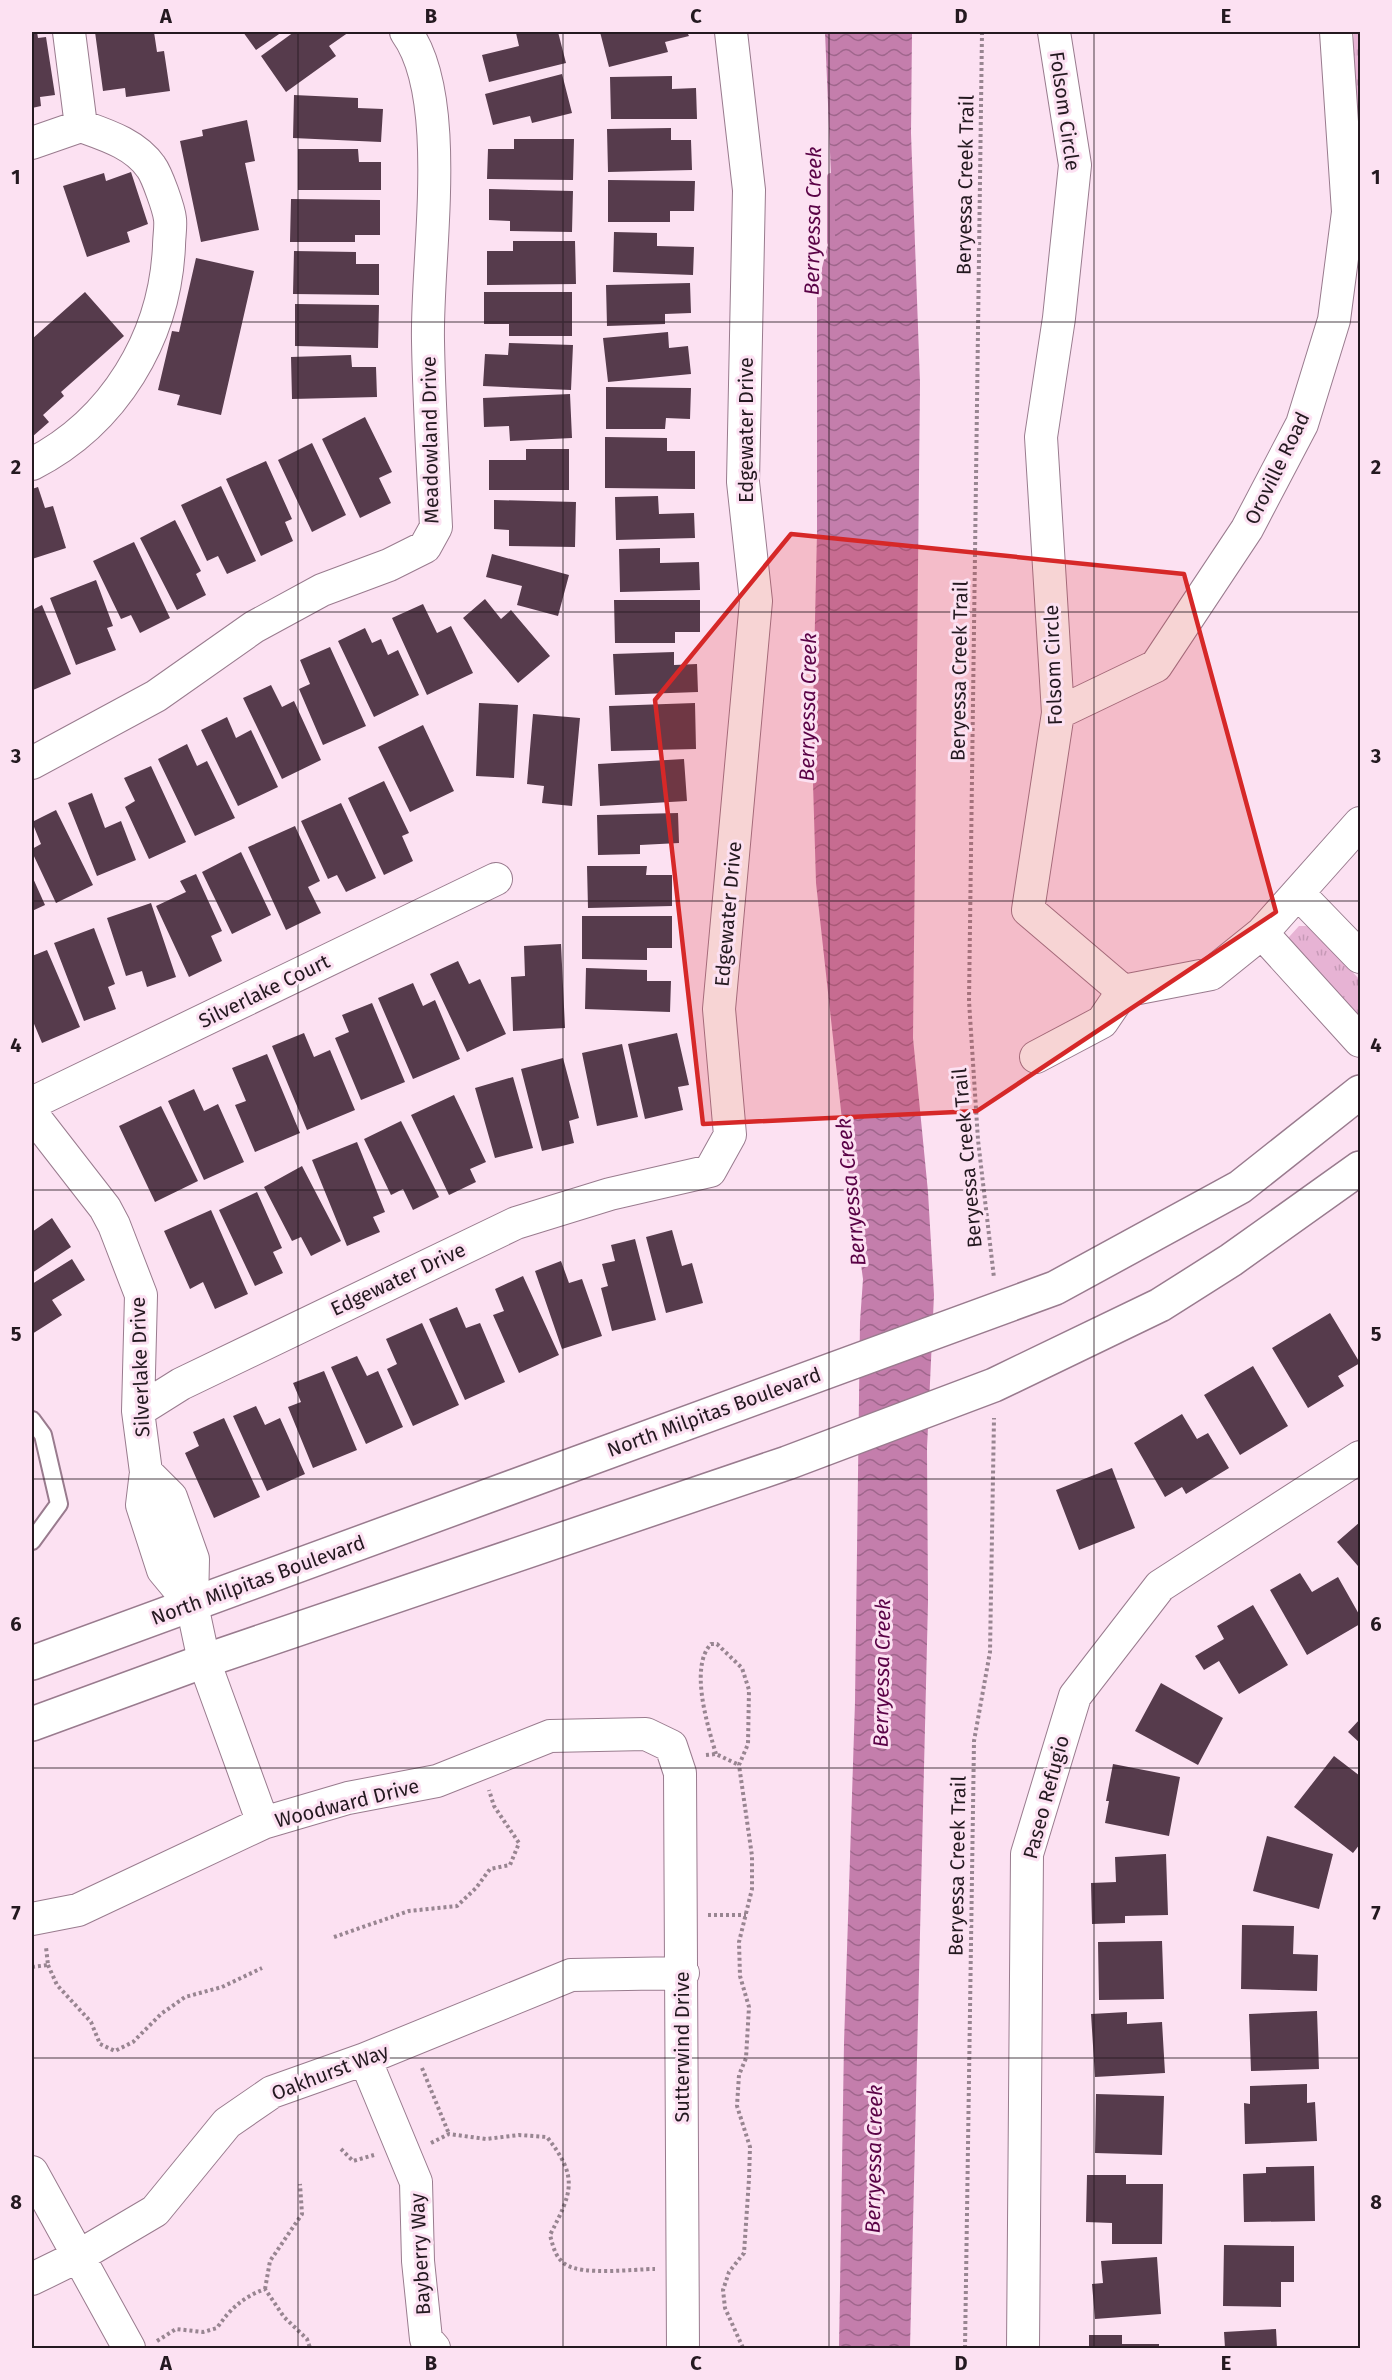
<svg xmlns="http://www.w3.org/2000/svg" width="1392" height="2380" viewBox="0 0 1392 2380" font-family="'Fira Sans',sans-serif">
  <defs>
    <pattern id="grass-tufts" width="24" height="20" patternUnits="userSpaceOnUse" patternTransform="scale(1.5)"><rect width="24" height="20" fill="#e7b3d4"/><path d="M3 7l-1-3M5 7V3M7 7l1-3M15 17l-1-3M17 17v-4M19 17l1-3" fill="none" stroke="#c699b6"/></pattern>
    <pattern id="water-waves" width="16" height="10" patternUnits="userSpaceOnUse" patternTransform="scale(1.5)"><rect width="16" height="10" fill="#c47eac"/><path d="M0 5q4-4 8 0t8 0" fill="none" stroke="#9f668c"/></pattern>
  </defs>
  <rect width="100%" height="100%" fill="#fce1f2"/>
  <!-- grass -->
  <path fill="url(#grass-tufts)" d="M 1354,32 L 1360,32 L 1360,162 L 1352,56 Z
    M 1299,926 L 1306,926 L 1312,929 L 1360,980 L 1360,1019 L 1289,943 L 1289,937 Z"/>
  <!-- water -->
  <path fill="url(#water-waves)" d="M 825,32 L 912,32 L 911,133 L 920,383 L 913,1038 L 928,1192 L 934,1295 L 927,1448 L 928,1602 L 910,2348 L 839,2348 L 844,2043 L 855,1702 L 860,1322 L 863,1279 L 845,1147 L 816,883 L 812,750 L 817,533 L 817,288 L 833,224 Z"/>
  <g fill="none" stroke-linecap="round" stroke-linejoin="round">
    <!-- stream -->
    <path stroke="#c47eac" stroke-width="8" d="M 831,242 L 831,177"/>
  </g>
  <!-- building -->
  <path fill="#563b4c" d="M 32,32 L 37,32 L 38,38 L 46,37 L 55,95 L 40,97 L 41,106 L 32,108 Z
    M 95,32 L 154,32 L 157,52 L 164,51 L 170,91 L 126,97 L 125,88 L 103,91 Z
    M 243,32 L 282,32 L 256,50 Z
    M 294,32 L 349,32 L 329,46 L 336,56 L 286,92 L 261,56 Z
    M 522,32 L 558,32 L 566,63 L 489,82 L 482,55 L 519,46 L 516,33 Z
    M 600,32 L 687,32 L 689,36 L 665,42 L 668,52 L 609,67 Z
    M 562,74 L 572,113 L 532,123 L 530,116 L 493,125 L 485,94 Z
    M 672,76 L 672,89 L 696,88 L 697,119 L 611,119 L 610,77 Z
    M 294,95 L 358,98 L 358,108 L 383,109 L 381,142 L 293,138 Z
    M 247,120 L 255,161 L 245,163 L 259,230 L 201,242 L 180,141 L 203,136 L 202,130 Z
    M 671,128 L 671,140 L 691,140 L 692,170 L 608,172 L 607,129 Z
    M 514,139 L 574,139 L 573,180 L 487,179 L 488,149 L 514,149 Z
    M 298,149 L 358,149 L 359,162 L 381,162 L 381,190 L 298,190 Z
    M 131,172 L 148,224 L 127,232 L 130,242 L 87,257 L 63,186 L 104,173 L 106,181 Z
    M 608,180 L 695,181 L 694,211 L 670,211 L 670,222 L 608,222 Z
    M 489,189 L 573,191 L 572,232 L 510,231 L 510,221 L 489,220 Z
    M 291,199 L 380,200 L 380,235 L 355,235 L 355,242 L 290,242 Z
    M 614,232 L 657,233 L 657,246 L 694,247 L 693,275 L 613,272 Z
    M 513,241 L 575,241 L 576,284 L 487,285 L 487,251 L 513,251 Z
    M 294,251 L 356,252 L 356,264 L 379,264 L 379,295 L 293,294 Z
    M 196,258 L 254,271 L 221,415 L 177,405 L 180,395 L 158,390 L 172,331 L 179,332 Z
    M 690,283 L 691,313 L 665,314 L 665,324 L 607,326 L 606,285 Z
    M 85,292 L 124,336 L 61,392 L 64,396 L 43,415 L 49,422 L 32,437 L 32,339 Z
    M 484,292 L 572,292 L 572,336 L 509,336 L 509,324 L 484,324 Z
    M 295,304 L 379,305 L 378,348 L 295,346 Z
    M 668,332 L 669,348 L 688,346 L 691,374 L 608,382 L 603,338 Z
    M 509,343 L 573,345 L 571,390 L 483,386 L 485,354 L 508,355 Z
    M 351,355 L 352,367 L 376,367 L 377,397 L 292,399 L 291,357 Z
    M 606,387 L 691,388 L 690,419 L 666,418 L 665,429 L 606,429 Z
    M 570,394 L 572,438 L 510,441 L 509,426 L 484,427 L 483,398 Z
    M 365,417 L 392,472 L 379,478 L 391,503 L 360,518 L 322,439 Z
    M 605,437 L 667,438 L 667,451 L 695,451 L 695,489 L 605,488 Z
    M 312,443 L 346,515 L 312,532 L 278,460 Z
    M 526,449 L 569,449 L 569,490 L 489,490 L 489,460 L 526,460 Z
    M 266,461 L 292,519 L 285,522 L 293,541 L 261,556 L 226,479 Z
    M 221,486 L 256,561 L 227,574 L 218,556 L 207,561 L 181,505 Z
    M 38,487 L 45,508 L 53,506 L 66,548 L 32,559 L 32,489 Z
    M 658,496 L 659,514 L 694,513 L 695,538 L 616,540 L 615,497 Z
    M 494,500 L 576,502 L 575,547 L 509,546 L 509,530 L 494,529 Z
    M 175,520 L 201,571 L 196,574 L 206,595 L 177,610 L 140,538 Z
    M 134,542 L 170,618 L 140,633 L 131,615 L 121,619 L 93,561 Z
    M 660,548 L 660,563 L 699,562 L 700,590 L 620,592 L 619,549 Z
    M 492,554 L 569,575 L 558,616 L 517,605 L 522,586 L 486,577 Z
    M 96,580 L 113,626 L 107,628 L 116,650 L 76,665 L 50,598 Z
    M 485,599 L 501,619 L 511,610 L 550,656 L 518,683 L 463,618 Z
    M 614,600 L 700,600 L 700,632 L 675,632 L 675,643 L 615,643 Z
    M 423,604 L 437,633 L 451,626 L 473,673 L 427,695 L 392,618 Z
    M 42,605 L 71,674 L 33,690 L 32,610 Z
    M 365,628 L 372,643 L 381,639 L 388,655 L 398,650 L 419,695 L 374,717 L 338,641 Z
    M 330,647 L 366,726 L 323,745 L 299,689 L 310,684 L 300,660 Z
    M 674,652 L 674,665 L 697,664 L 698,692 L 615,695 L 613,654 Z
    M 271,685 L 282,707 L 294,701 L 321,760 L 282,779 L 243,698 Z
    M 479,703 L 518,705 L 514,778 L 476,776 Z
    M 695,703 L 696,749 L 611,751 L 609,706 Z
    M 533,714 L 580,718 L 572,806 L 542,803 L 544,786 L 527,784 Z
    M 227,717 L 236,738 L 251,730 L 278,787 L 238,806 L 201,730 Z
    M 423,725 L 454,791 L 410,812 L 378,747 Z
    M 187,744 L 197,766 L 207,761 L 235,818 L 195,836 L 158,759 Z
    M 684,759 L 687,801 L 600,806 L 598,764 Z
    M 151,766 L 186,842 L 149,859 L 125,807 L 135,801 L 124,778 Z
    M 384,781 L 409,833 L 402,836 L 413,861 L 384,875 L 348,798 Z
    M 92,793 L 105,828 L 121,821 L 136,860 L 97,876 L 68,803 Z
    M 341,803 L 376,878 L 346,892 L 337,875 L 328,879 L 301,821 Z
    M 56,810 L 93,885 L 56,903 L 32,852 L 32,849 L 41,844 L 32,822 Z
    M 678,813 L 679,843 L 640,845 L 640,854 L 598,855 L 597,815 Z
    M 295,826 L 320,881 L 308,887 L 321,913 L 286,930 L 248,847 Z
    M 241,852 L 271,915 L 232,934 L 202,872 Z
    M 587,866 L 647,866 L 646,875 L 672,875 L 672,906 L 588,908 Z
    M 196,874 L 222,931 L 211,936 L 222,961 L 189,977 L 156,906 L 186,892 L 180,881 Z
    M 32,876 L 45,905 L 32,911 Z
    M 151,903 L 176,977 L 147,987 L 142,971 L 126,976 L 107,918 Z
    M 582,916 L 672,916 L 672,948 L 647,948 L 647,960 L 582,959 Z
    M 94,928 L 115,984 L 108,987 L 116,1009 L 84,1021 L 54,943 Z
    M 561,944 L 565,1028 L 513,1031 L 511,977 L 525,976 L 524,946 Z
    M 47,950 L 80,1027 L 42,1043 L 32,1019 L 32,956 Z
    M 458,961 L 469,984 L 480,979 L 506,1034 L 467,1052 L 430,974 Z
    M 586,968 L 647,970 L 647,981 L 671,981 L 670,1012 L 585,1009 Z
    M 413,983 L 423,1006 L 435,1000 L 460,1059 L 413,1079 L 378,998 Z
    M 372,1003 L 405,1082 L 361,1100 L 335,1038 L 349,1032 L 342,1015 Z
    M 304,1033 L 314,1057 L 330,1050 L 355,1110 L 307,1130 L 272,1046 Z
    M 677,1033 L 689,1085 L 678,1087 L 683,1110 L 645,1119 L 628,1044 Z
    M 622,1044 L 638,1117 L 597,1126 L 582,1053 Z
    M 267,1054 L 300,1133 L 255,1152 L 235,1105 L 246,1101 L 232,1068 Z
    M 563,1058 L 579,1118 L 569,1121 L 574,1143 L 542,1151 L 521,1069 Z
    M 513,1077 L 533,1148 L 495,1158 L 475,1088 Z
    M 194,1089 L 204,1111 L 218,1104 L 244,1162 L 204,1180 L 168,1101 Z
    M 454,1095 L 486,1162 L 470,1169 L 476,1182 L 449,1195 L 411,1115 Z
    M 161,1106 L 198,1181 L 155,1202 L 119,1126 Z
    M 401,1121 L 439,1197 L 413,1210 L 403,1189 L 391,1195 L 364,1139 Z
    M 357,1142 L 385,1212 L 373,1217 L 380,1232 L 347,1246 L 312,1160 Z
    M 302,1166 L 341,1241 L 311,1256 L 301,1237 L 292,1241 L 264,1187 Z
    M 257,1192 L 282,1248 L 273,1252 L 283,1273 L 255,1286 L 219,1210 Z
    M 211,1210 L 248,1294 L 215,1309 L 203,1282 L 190,1289 L 164,1231 Z
    M 52,1218 L 71,1247 L 32,1273 L 32,1232 Z
    M 672,1230 L 682,1266 L 692,1263 L 703,1303 L 666,1313 L 646,1237 Z
    M 635,1239 L 656,1320 L 612,1331 L 601,1288 L 608,1286 L 602,1264 L 615,1261 L 611,1245 Z
    M 72,1259 L 85,1280 L 52,1300 L 62,1315 L 32,1334 L 32,1284 Z
    M 561,1261 L 569,1283 L 582,1279 L 602,1336 L 562,1349 L 535,1271 Z
    M 523,1276 L 559,1355 L 519,1373 L 493,1315 L 504,1311 L 495,1289 Z
    M 457,1307 L 466,1328 L 480,1323 L 505,1382 L 465,1400 L 429,1319 Z
    M 1330,1313 L 1360,1363 L 1338,1376 L 1344,1386 L 1308,1408 L 1272,1348 Z
    M 422,1323 L 459,1405 L 413,1426 L 387,1369 L 397,1364 L 386,1339 Z
    M 357,1356 L 367,1376 L 378,1371 L 403,1427 L 366,1444 L 331,1367 Z
    M 1253,1366 L 1288,1426 L 1240,1455 L 1204,1395 Z
    M 324,1371 L 357,1450 L 313,1468 L 288,1407 L 301,1402 L 293,1383 Z
    M 256,1406 L 265,1425 L 280,1418 L 305,1474 L 267,1491 L 233,1416 Z
    M 1182,1414 L 1197,1439 L 1208,1433 L 1229,1468 L 1186,1494 L 1182,1487 L 1165,1497 L 1134,1443 Z
    M 224,1418 L 260,1497 L 214,1518 L 185,1453 L 199,1446 L 193,1432 Z
    M 1112,1468 L 1135,1528 L 1079,1550 L 1056,1490 Z
    M 1360,1522 L 1360,1564 L 1358,1566 L 1337,1542 Z
    M 1300,1573 L 1312,1592 L 1338,1577 L 1360,1616 L 1360,1624 L 1307,1655 L 1270,1590 Z
    M 1253,1605 L 1288,1665 L 1239,1694 L 1219,1661 L 1204,1670 L 1195,1656 L 1224,1639 L 1217,1626 Z
    M 1161,1683 L 1223,1718 L 1198,1765 L 1135,1731 Z
    M 1360,1719 L 1360,1743 L 1348,1732 Z
    M 1334,1756 L 1360,1776 L 1360,1844 L 1353,1853 L 1294,1807 Z
    M 1113,1764 L 1180,1777 L 1169,1836 L 1105,1823 L 1109,1801 L 1106,1801 Z
    M 1267,1836 L 1333,1854 L 1319,1909 L 1253,1891 Z
    M 1166,1854 L 1168,1915 L 1125,1916 L 1125,1923 L 1092,1924 L 1091,1883 L 1116,1882 L 1115,1857 Z
    M 1242,1925 L 1294,1926 L 1293,1954 L 1318,1955 L 1317,1991 L 1241,1989 Z
    M 1162,1941 L 1164,1999 L 1099,2000 L 1098,1942 Z
    M 1317,2011 L 1319,2069 L 1251,2071 L 1249,2014 Z
    M 1127,2012 L 1127,2024 L 1162,2022 L 1165,2073 L 1095,2077 L 1091,2014 Z
    M 1307,2084 L 1307,2103 L 1315,2102 L 1317,2141 L 1245,2144 L 1244,2103 L 1250,2104 L 1250,2086 Z
    M 1096,2094 L 1164,2096 L 1162,2155 L 1095,2153 Z
    M 1314,2166 L 1315,2221 L 1244,2222 L 1243,2174 L 1266,2173 L 1266,2167 Z
    M 1087,2175 L 1126,2175 L 1126,2184 L 1163,2184 L 1162,2244 L 1112,2244 L 1112,2223 L 1086,2222 Z
    M 1224,2245 L 1294,2246 L 1294,2282 L 1281,2282 L 1281,2307 L 1223,2306 Z
    M 1157,2257 L 1161,2314 L 1095,2319 L 1092,2284 L 1103,2283 L 1101,2261 Z
    M 1276,2329 L 1277,2348 L 1225,2348 L 1224,2332 Z
    M 1089,2335 L 1122,2335 L 1122,2344 L 1159,2344 L 1159,2348 L 1089,2348 Z"/>
  <g fill="none" stroke-linecap="round" stroke-linejoin="round">
    <!-- service casing -->
    <g stroke="#997b8e" stroke-width="20">
      <path id="service" d="M 32,1420 L 43,1435 L 59,1504 L 32,1541"/>
    </g>
    <!-- minor casing -->
    <g stroke="#997b8e" stroke-width="34">
      <path id="minor" d="M 69,32 L 81,126
        M 1054,32 L 1075,165 L 1059,318 L 1041,437 L 1058,713 L 1028,910 L 1123,991
        M 32,143 L 81,126
        M 32,464 C 114,422 165,338 169,246 C 169,237 171,227 170,219 C 169,209 157,175 151,167 C 135,144 106,135 81,126
        M 1058,713 L 1156,666 L 1247,529 L 1302,424 L 1334,320 L 1348,212 L 1336,32
        M 32,763 L 156,696 L 254,627 L 322,590 L 389,565 L 425,547 L 436,527 C 433,465 429,403 428,341 C 426,259 454,98 406,32
        M 1299,894 L 1360,957
        M 1262,933 L 1360,1041
        M 1123,991 L 1211,974 L 1262,933 L 1360,823
        M 1036,1057 L 1102,1022 L 1123,991
        M 32,1103 L 496,879
        M 32,1114 L 105,1208 L 114,1225 L 141,1295 L 138,1411 L 146,1472 L 142,1505 L 163,1570 L 192,1605
        M 138,1411 L 181,1384 L 516,1223 L 610,1194 L 710,1171 L 730,1135 L 719,1009 L 756,601 L 743,482 L 749,190 L 731,32
        M 146,1472 L 171,1497 L 193,1559 L 192,1605 L 204,1661 L 263,1823
        M 32,1919 L 78,1910 L 263,1823 L 348,1798 L 437,1781 L 550,1736 L 646,1734 L 671,1746 L 680,1773 L 683,2348
        M 365,2059 L 416,2182 L 418,2261 L 426,2339 L 434,2348
        M 32,2172 L 129,2348
        M 32,2279 L 77,2257 L 155,2211 L 227,2123 L 272,2092 L 365,2059 L 571,1975 L 683,1973
        M 1023,2348 L 1027,1854 L 1075,1696 L 1160,1586 L 1360,1457"/>
    </g>
    <!-- secondary casing -->
    <g stroke="#997b8e" stroke-width="36">
      <path id="secondary" d="M 32,1663 L 1055,1288 L 1240,1187 L 1360,1092
        M 32,1724 L 204,1661 L 787,1463 L 994,1385 L 1160,1305 L 1231,1260 L 1360,1168"/>
    </g>
    <!-- path -->
    <path stroke="#988591" stroke-width="4" stroke-dasharray="3 3" stroke-linecap="butt" d="M 982,32 L 969,1001 L 978,1140 L 994,1278
      M 716,1754 C 708,1727 689,1667 711,1644 L 717,1644 L 742,1668 L 749,1690 L 748,1744 L 739,1765 L 752,1856 L 752,1889 L 739,1942 L 740,1976 L 749,2007 L 746,2058 L 739,2075 L 737,2106 L 750,2147 L 749,2179 L 744,2253 L 729,2272 L 723,2290 L 725,2308 L 743,2348
      M 706,1755 L 716,1754 L 739,1765
      M 708,1915 L 746,1915
      M 334,1937 L 409,1911 L 457,1906 L 476,1888 L 490,1869 L 510,1865 L 519,1843 L 494,1806 L 489,1790
      M 48,1965 L 57,1985 L 91,2022 L 100,2044 L 115,2051 L 133,2042 L 161,2014 L 185,1997 L 222,1987 L 262,1968
      M 32,1967 L 48,1965 L 46,1947
      M 422,2068 L 449,2134
      M 431,2143 L 449,2134 L 486,2139 L 519,2135 L 547,2137 C 579,2178 572,2192 550,2235 C 553,2246 555,2257 565,2264 C 581,2276 634,2269 655,2269
      M 341,2149 L 353,2161 L 374,2155
      M 265,2289 L 270,2261 L 302,2214 L 300,2184
      M 157,2341 L 176,2329 L 203,2332 L 217,2328 C 230,2309 243,2297 265,2289 L 284,2317 L 307,2339 L 310,2348
      M 965,2348 L 974,1741 L 990,1652 L 994,1418"/>
    <!-- service -->
    <use href="#service" stroke="#fff" stroke-width="16"/>
    <!-- minor -->
    <use href="#minor" stroke="#fff" stroke-width="32"/>
    <!-- secondary -->
    <use href="#secondary" stroke="#fff" stroke-width="33"/>
  </g>
  <!-- marked area -->
  <path fill="#d62828" fill-opacity="0.2" stroke="#d62828" stroke-width="4.5" stroke-linejoin="round" d="M 791,534 L 1184,574 L 1276,912 L 977,1111 L 703,1124 L 655,700 Z"/>
  <!-- grid -->
  <path fill="none" stroke="#241920" stroke-width="1.5" stroke-opacity="0.55" d="M 298,32 L 298,2348M 563,32 L 563,2348M 829,32 L 829,2348M 1094,32 L 1094,2348M 32,322 L 1360,322M 32,612 L 1360,612M 32,901 L 1360,901M 32,1190 L 1360,1190M 32,1479 L 1360,1479M 32,1768 L 1360,1768M 32,2058 L 1360,2058"/>
  <g text-anchor="middle" dominant-baseline="central" stroke-width="6" stroke-linejoin="round" paint-order="stroke">
    <!-- street labels -->
    <g font-size="20" fill="#241920" stroke="#fce1f2">
      <text transform="translate(1065 111) rotate(82)">Folsom Circle</text>
      <text transform="translate(965 185) rotate(-89)">Beryessa Creek Trail</text>
      <text transform="translate(746 430) rotate(-90)">Edgewater Drive</text>
      <text transform="translate(430 440) rotate(-91)">Meadowland Drive</text>
      <text transform="translate(1277 468) rotate(-64)">Oroville Road</text>
      <text transform="translate(1053 665) rotate(-92)">Folsom Circle</text>
      <text transform="translate(959 671) rotate(-89)">Beryessa Creek Trail</text>
      <text transform="translate(728 914) rotate(-85)">Edgewater Drive</text>
      <text transform="translate(264 991) rotate(-26)">Silverlake Court</text>
      <text transform="translate(967 1158) rotate(-95)">Beryessa Creek Trail</text>
      <text transform="translate(398 1279) rotate(-25)">Edgewater Drive</text>
      <text transform="translate(140 1367) rotate(-92)">Silverlake Drive</text>
      <text transform="translate(714 1412) rotate(-20)">North Milpitas Boulevard</text>
      <text transform="translate(258 1580) rotate(-20)">North Milpitas Boulevard</text>
      <text transform="translate(1046 1797) rotate(-75)">Paseo Refugio</text>
      <text transform="translate(347 1803) rotate(-14)">Woodward Drive</text>
      <text transform="translate(957 1866) rotate(-89)">Beryessa Creek Trail</text>
      <text transform="translate(682 2047) rotate(-90)">Sutterwind Drive</text>
      <text transform="translate(330 2072) rotate(-21)">Oakhurst Way</text>
      <text transform="translate(420 2254) rotate(-93)">Bayberry Way</text>
    </g>
    <!-- water labels -->
    <g font-size="21" font-style="italic" fill="#5a0246" stroke="#fce1f2">
      <text transform="translate(813 221) rotate(-89)">Berryessa Creek</text>
      <text transform="translate(808 707) rotate(-89)">Berryessa Creek</text>
      <text transform="translate(851 1192) rotate(-96)">Berryessa Creek</text>
      <text transform="translate(882 1673) rotate(-89)">Berryessa Creek</text>
      <text transform="translate(874 2159) rotate(-89)">Berryessa Creek</text>
    </g>
  </g>
  <!-- border -->
  <rect width="1392" height="2380" fill="none" stroke="#fce1f2" stroke-width="66"/>
  <rect x="33" y="33" width="1326" height="2314" fill="none" stroke="#241920" stroke-width="2"/>
  <g font-size="20" text-anchor="middle" font-weight="bold" fill="#241920">
    <text x="166" y="23">A</text>
    <text x="431" y="23">B</text>
    <text x="696" y="23">C</text>
    <text x="961" y="23">D</text>
    <text x="1226" y="23">E</text>
    <text x="16" y="184">1</text>
    <text x="1376" y="184">1</text>
    <text x="16" y="474">2</text>
    <text x="1376" y="474">2</text>
    <text x="16" y="763">3</text>
    <text x="1376" y="763">3</text>
    <text x="16" y="1052">4</text>
    <text x="1376" y="1052">4</text>
    <text x="16" y="1341">5</text>
    <text x="1376" y="1341">5</text>
    <text x="16" y="1631">6</text>
    <text x="1376" y="1631">6</text>
    <text x="16" y="1920">7</text>
    <text x="1376" y="1920">7</text>
    <text x="16" y="2209">8</text>
    <text x="1376" y="2209">8</text>
    <text x="166" y="2370">A</text>
    <text x="431" y="2370">B</text>
    <text x="696" y="2370">C</text>
    <text x="961" y="2370">D</text>
    <text x="1226" y="2370">E</text>
  </g>
</svg>
